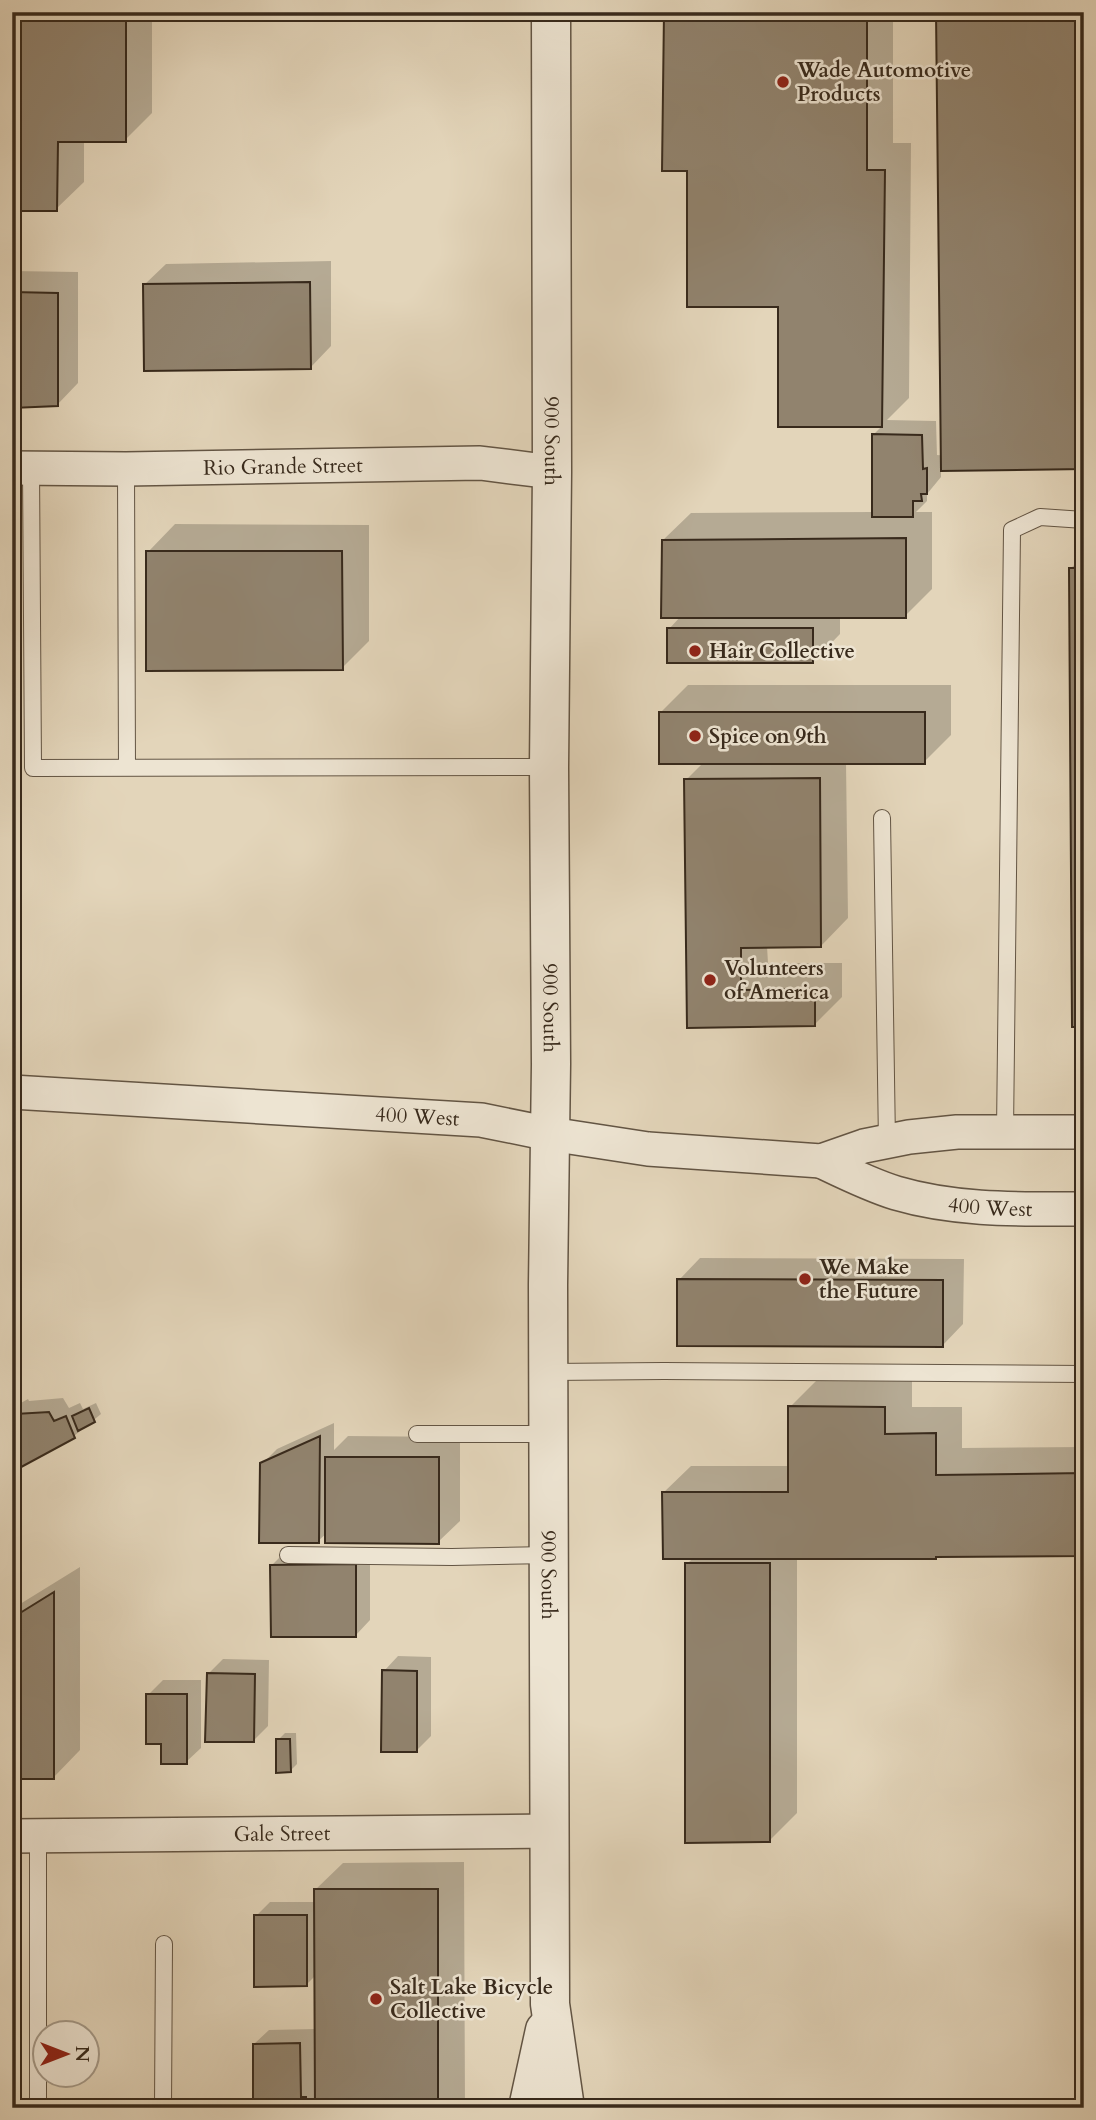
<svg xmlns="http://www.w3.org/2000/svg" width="1096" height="2120" viewBox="0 0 1096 2120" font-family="Cardo,serif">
  <rect width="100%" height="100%" fill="#e3d5ba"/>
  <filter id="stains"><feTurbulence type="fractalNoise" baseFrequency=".00286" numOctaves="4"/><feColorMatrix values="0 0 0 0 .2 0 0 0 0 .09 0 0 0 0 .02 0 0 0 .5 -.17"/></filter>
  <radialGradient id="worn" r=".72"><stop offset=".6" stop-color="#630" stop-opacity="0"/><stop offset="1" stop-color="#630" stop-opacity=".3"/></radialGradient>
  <!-- shadow -->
  <path fill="#0003" d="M 12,12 L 152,12 L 152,113 L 125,140 L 84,140 L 84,182 L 56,209 L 12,210 Z
    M 666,12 L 893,12 L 893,143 L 911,143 L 909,398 L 887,420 L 936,421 L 937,455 L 1084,467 L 941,469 L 941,477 L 927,494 L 927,501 L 916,512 L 932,512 L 932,589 L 905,616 L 840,616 L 840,634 L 813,662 L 669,629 L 681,616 L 663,540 L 691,513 L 873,512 L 873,435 L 883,425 L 780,425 L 780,305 L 688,170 Z
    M 331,261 L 331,346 L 310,368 L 144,285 L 166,264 Z
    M 12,271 L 78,272 L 78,383 L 57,405 L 12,406 Z
    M 175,524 L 369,525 L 369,641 L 342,668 L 148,552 Z
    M 1084,556 L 1084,1026 L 1070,569 Z
    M 688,685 L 951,685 L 951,735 L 924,762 L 846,762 L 848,918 L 821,946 L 767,946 L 768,963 L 842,963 L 842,997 L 814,1025 L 688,1026 L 686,780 L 704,762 L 661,712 Z
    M 700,1258 L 964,1259 L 963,1324 L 942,1346 L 679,1280 Z
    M 817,1380 L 912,1380 L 912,1407 L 962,1407 L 962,1448 L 1084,1447 L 1084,1554 L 797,1557 L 797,1813 L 770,1840 L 687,1564 L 694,1557 L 663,1493 L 691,1466 L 790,1466 L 790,1407 Z
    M 63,1398 L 69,1408 L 80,1403 L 83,1409 L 96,1403 L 101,1414 L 74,1436 L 12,1470 L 12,1408 L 28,1399 L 29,1401 Z
    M 334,1423 L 334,1450 L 348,1436 L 460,1437 L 460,1521 L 438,1542 L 327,1533 L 318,1541 L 262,1464 L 277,1449 Z
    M 370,1550 L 370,1620 L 356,1635 L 272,1565 L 286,1551 Z
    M 80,1567 L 80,1750 L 53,1778 L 12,1778 L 12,1609 Z
    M 398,1656 L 431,1657 L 431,1736 L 416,1751 L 384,1671 Z
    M 223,1659 L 269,1660 L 268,1726 L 253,1741 L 208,1674 Z
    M 163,1680 L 201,1680 L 201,1748 L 186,1762 L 162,1743 L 148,1695 Z
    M 285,1733 L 296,1733 L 297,1764 L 290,1771 L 278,1740 Z
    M 464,1862 L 465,2108 L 255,2108 L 254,2044 L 269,2030 L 316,2029 L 316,1975 L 306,1985 L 256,1916 L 270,1902 L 315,1902 L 315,1890 L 343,1863 Z"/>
  <!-- building -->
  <path fill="#91836e" stroke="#382a1c" stroke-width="2" d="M 18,12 L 126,12 L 126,142 L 58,142 L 57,211 L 12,211 L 12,16 L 18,16 Z
    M 664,12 L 867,12 L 867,170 L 885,170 L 882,427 L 778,427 L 778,307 L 687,307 L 687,171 L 662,171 Z
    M 936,12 L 1084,12 L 1084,469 L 941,471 Z
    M 310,282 L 311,369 L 144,371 L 143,284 Z
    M 12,292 L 58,293 L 58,406 L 12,408 Z
    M 872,434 L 922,435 L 923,469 L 927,468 L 927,494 L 921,494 L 922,501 L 913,501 L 913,517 L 872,517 Z
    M 906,538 L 906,618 L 661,618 L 662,540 Z
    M 146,551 L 342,551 L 343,670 L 146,671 Z
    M 1069,568 L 1084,568 L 1084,1027 L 1072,1027 Z
    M 667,628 L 813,628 L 813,663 L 667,663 Z
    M 659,712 L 925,712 L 925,764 L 659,764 Z
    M 820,778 L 821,947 L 741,948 L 741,990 L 815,989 L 815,1026 L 687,1028 L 684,779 Z
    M 677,1279 L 943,1280 L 943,1347 L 677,1346 Z
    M 788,1406 L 885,1407 L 885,1434 L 936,1433 L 936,1475 L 1084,1473 L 1084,1556 L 936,1557 L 936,1559 L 663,1559 L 662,1492 L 788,1492 Z
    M 89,1408 L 95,1422 L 78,1431 L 72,1416 Z
    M 13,1412 L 15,1414 L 49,1412 L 54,1421 L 66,1416 L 75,1438 L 12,1472 Z
    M 320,1436 L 319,1543 L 259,1543 L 260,1463 Z
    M 325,1457 L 439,1457 L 439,1544 L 325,1543 Z
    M 685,1563 L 770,1563 L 770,1842 L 685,1843 Z
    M 356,1564 L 356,1637 L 271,1637 L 270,1565 Z
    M 54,1592 L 54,1779 L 12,1779 L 12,1618 Z
    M 382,1670 L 417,1671 L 417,1752 L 381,1752 Z
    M 207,1673 L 255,1674 L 254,1742 L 205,1742 Z
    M 146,1694 L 187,1694 L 187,1764 L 161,1764 L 161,1744 L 146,1744 Z
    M 276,1739 L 290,1739 L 291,1772 L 276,1773 Z
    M 314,1889 L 438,1889 L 438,2108 L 315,2108 Z
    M 254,1915 L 307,1915 L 307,1986 L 254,1987 Z
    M 300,2043 L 301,2097 L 306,2097 L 306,2108 L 253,2108 L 253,2044 Z"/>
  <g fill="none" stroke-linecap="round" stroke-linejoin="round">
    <!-- service casing -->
    <g stroke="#635544" stroke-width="18">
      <path id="service" d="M 31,468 L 33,768 L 549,767
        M 126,469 L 127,768
        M 882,818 L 887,1142
        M 1005,1131 L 1012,530 L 1040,517 L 1084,520
        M 549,1372 L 664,1371 L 1084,1374
        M 417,1434 L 549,1434
        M 288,1555 L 452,1557 L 550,1555
        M 38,1836 L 38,2108
        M 163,2108 L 164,1944"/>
    </g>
    <!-- minor casing -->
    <g stroke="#635544" stroke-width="36">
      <g id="minor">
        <path id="s1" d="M 12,468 L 126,469 L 480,463 L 552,472"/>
        <path id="s2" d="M 12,1092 L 481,1120 L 550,1134 L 648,1149 L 821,1161 L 864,1146 L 909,1137 L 957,1132 L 1084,1132"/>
        <path id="s3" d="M 821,1161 C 846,1173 870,1185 896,1193 C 957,1211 1021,1209 1084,1209"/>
        <path id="s4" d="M 12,1836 L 551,1831"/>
      </g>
    </g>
    <!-- tertiary casing -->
    <g stroke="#635544" stroke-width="41">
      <g id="tertiary">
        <path id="s5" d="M 551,12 L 552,472 L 549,767 L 551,1064 L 548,1285 L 550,2004 L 565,2108"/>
        <path d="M 528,2108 L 545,2030"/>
      </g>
    </g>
    <!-- service -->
    <use href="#service" stroke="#ede4d2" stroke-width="16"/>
    <!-- minor -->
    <use href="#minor" stroke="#ede4d2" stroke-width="33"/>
    <!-- tertiary -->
    <use href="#tertiary" stroke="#ede4d2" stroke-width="38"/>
  </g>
  <!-- markers -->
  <g fill="#8f2418" stroke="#ede4d2" stroke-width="2.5">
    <circle cx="783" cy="82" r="7"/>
    <circle cx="695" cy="651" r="7"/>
    <circle cx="695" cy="736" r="7"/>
    <circle cx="710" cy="980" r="7"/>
    <circle cx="805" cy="1279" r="7"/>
    <circle cx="376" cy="1999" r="7"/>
  </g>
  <g text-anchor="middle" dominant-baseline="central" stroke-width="5" stroke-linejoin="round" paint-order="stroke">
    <!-- poi labels -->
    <g font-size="21" font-weight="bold" fill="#382a1c" stroke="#ede4d2" text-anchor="start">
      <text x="797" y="70">Wade Automotive<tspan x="797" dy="24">Products</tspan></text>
      <text x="709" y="651">Hair Collective</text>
      <text x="709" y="736">Spice on 9th</text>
      <text x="724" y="968">Volunteers<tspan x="724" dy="24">of America</tspan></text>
      <text x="819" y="1267">We Make<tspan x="819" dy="24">the Future</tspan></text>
      <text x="390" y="1987">Salt Lake Bicycle<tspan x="390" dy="24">Collective</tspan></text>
    </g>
    <!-- street labels -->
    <g font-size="21" fill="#382a1c" stroke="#ede4d2">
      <text stroke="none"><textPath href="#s5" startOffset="429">900 South</textPath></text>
      <text stroke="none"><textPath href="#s1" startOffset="271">Rio Grande Street</textPath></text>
      <text stroke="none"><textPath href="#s5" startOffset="996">900 South</textPath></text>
      <text stroke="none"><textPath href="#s2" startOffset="406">400 West</textPath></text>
      <text stroke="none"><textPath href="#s3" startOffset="177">400 West</textPath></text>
      <text stroke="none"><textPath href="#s5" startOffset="1563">900 South</textPath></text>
      <text stroke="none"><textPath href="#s4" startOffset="270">Gale Street</textPath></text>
    </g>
  </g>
  <!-- margin -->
  <rect width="1096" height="2120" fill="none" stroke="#e3d5ba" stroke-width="42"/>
  <rect x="14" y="14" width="1068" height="2092" fill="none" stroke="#382a1c" stroke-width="3.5"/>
  <rect x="21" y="21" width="1054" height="2078" fill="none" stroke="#382a1c" stroke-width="2"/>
  <!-- north arrow -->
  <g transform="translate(66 2054) rotate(90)"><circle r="33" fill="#ede4d2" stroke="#a59a89" stroke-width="2"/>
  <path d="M0-5L12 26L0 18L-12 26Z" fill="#8f2418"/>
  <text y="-10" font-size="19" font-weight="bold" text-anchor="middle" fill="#382a1c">N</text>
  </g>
  <rect width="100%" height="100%" filter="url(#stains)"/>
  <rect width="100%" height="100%" fill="url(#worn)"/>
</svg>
